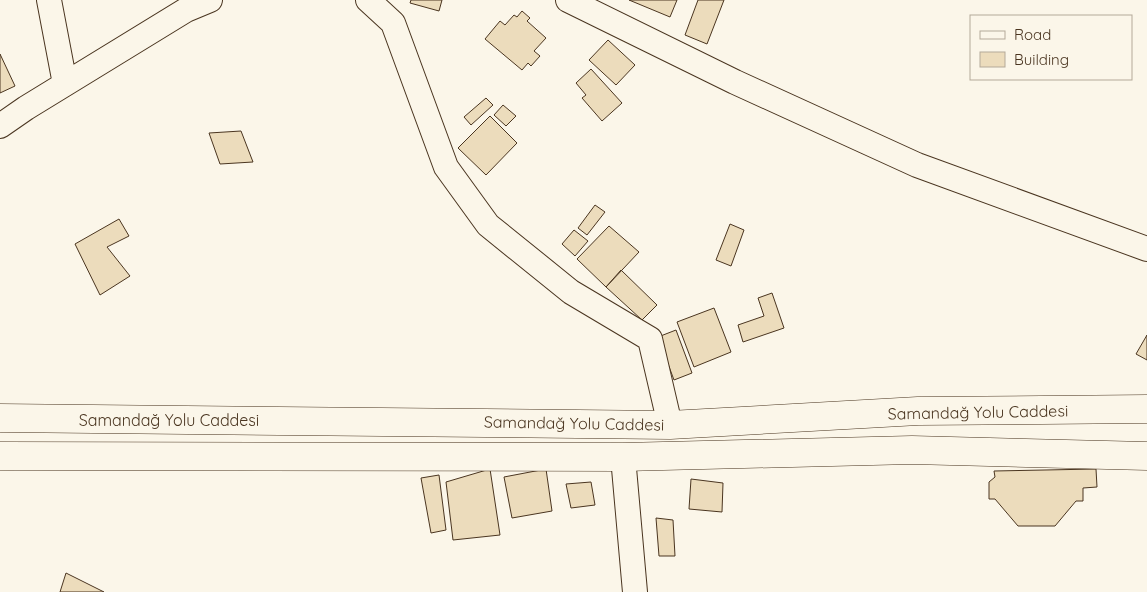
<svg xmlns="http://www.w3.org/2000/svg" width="1147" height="592" viewBox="0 0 1147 592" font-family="Quicksand,sans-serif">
  <rect width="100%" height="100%" fill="#fbf6e9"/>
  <!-- building -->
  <path fill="#ecdcbc" stroke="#4a3520" d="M 411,0 L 442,0 L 439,11 L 410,3 Z
    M 629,0 L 677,0 L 670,17 Z
    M 698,0 L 724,0 L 707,44 L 685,35 Z
    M 522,11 L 530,18 L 527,21 L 546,38 L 534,51 L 540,56 L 531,66 L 528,63 L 522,70 L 485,39 L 500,21 L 505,25 L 514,15 L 517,17 Z
    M 608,40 L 635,65 L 616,85 L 589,60 Z
    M 0,54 L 15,86 L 0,93 Z
    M 591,69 L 622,103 L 602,121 L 582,98 L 586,95 L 576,83 Z
    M 486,98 L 493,105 L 471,125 L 464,117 Z
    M 503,105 L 516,116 L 506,126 L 494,115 Z
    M 490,116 L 517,143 L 486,175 L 458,148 Z
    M 241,131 L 253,162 L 220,164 L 209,133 Z
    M 595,205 L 605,212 L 587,235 L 578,228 Z
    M 119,219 L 129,236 L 107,247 L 130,276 L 100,295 L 75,244 Z
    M 730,224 L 744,230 L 731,266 L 716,260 Z
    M 609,226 L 639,252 L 606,287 L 577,259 Z
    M 574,230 L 588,241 L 575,256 L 562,244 Z
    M 621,270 L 657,305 L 642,320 L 606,287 Z
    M 772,293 L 784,328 L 743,342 L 738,325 L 764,316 L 758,298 Z
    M 714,308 L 731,352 L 694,367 L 677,322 Z
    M 676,330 L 692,373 L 674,380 L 658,337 Z
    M 1147,335 L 1147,360 L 1136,354 Z
    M 490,469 L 500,535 L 453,540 L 446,482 Z
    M 546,469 L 552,511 L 512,518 L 504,477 Z
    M 1096,469 L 1097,487 L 1083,488 L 1083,501 L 1076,501 L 1055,526 L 1018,526 L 995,499 L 989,499 L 989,482 L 995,477 L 994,471 Z
    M 439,475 L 446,530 L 431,533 L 421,478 Z
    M 691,479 L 723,483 L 722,512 L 689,509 Z
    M 591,482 L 595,505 L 571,508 L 566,484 Z
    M 656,518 L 673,520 L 675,556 L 659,556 Z
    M 66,573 L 104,592 L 60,592 Z"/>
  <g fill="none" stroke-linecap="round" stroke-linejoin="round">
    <!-- minor casing -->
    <g stroke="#4a3520" stroke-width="26">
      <path id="minor" d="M 49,0 L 65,84
        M 368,0 L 393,23 L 446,167 L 488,225 L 571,292 L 650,339 L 670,425
        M 568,0 L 735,82 L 917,165 L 1147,249
        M 0,126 L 26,108 L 186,10 L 210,0
        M 623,457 L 635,592"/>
    </g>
    <!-- highway casing -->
    <g stroke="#4a3520" stroke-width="29">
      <path id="highway" d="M 0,418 L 670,425 L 918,411 L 1147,409
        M 0,456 L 623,457 L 912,450 L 1147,456"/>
    </g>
    <!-- minor -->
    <use href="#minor" stroke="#fbf6e9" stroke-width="24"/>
    <!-- highway -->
    <use href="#highway" stroke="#fbf6e9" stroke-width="28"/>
  </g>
  <g text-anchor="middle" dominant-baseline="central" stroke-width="4" stroke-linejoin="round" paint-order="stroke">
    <!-- street labels -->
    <g font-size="16" fill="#4a3520" stroke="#fbf6e9">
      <text transform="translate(978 412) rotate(-1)">Samandağ Yolu Caddesi</text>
      <text x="169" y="420">Samandağ Yolu Caddesi</text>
      <text transform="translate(574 423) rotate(1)">Samandağ Yolu Caddesi</text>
    </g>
  </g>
  <!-- legend -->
  <rect x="970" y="15" width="162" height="65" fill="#fbf6e9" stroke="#b4a999"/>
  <rect x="980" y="31" width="25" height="8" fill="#fbf6e9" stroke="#b4a999"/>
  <text x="1014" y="40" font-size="15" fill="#4a3520">Road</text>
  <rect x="980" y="52" width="25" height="15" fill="#ecdcbc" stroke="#b4a999"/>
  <text x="1014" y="65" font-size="15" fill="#4a3520">Building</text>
</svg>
